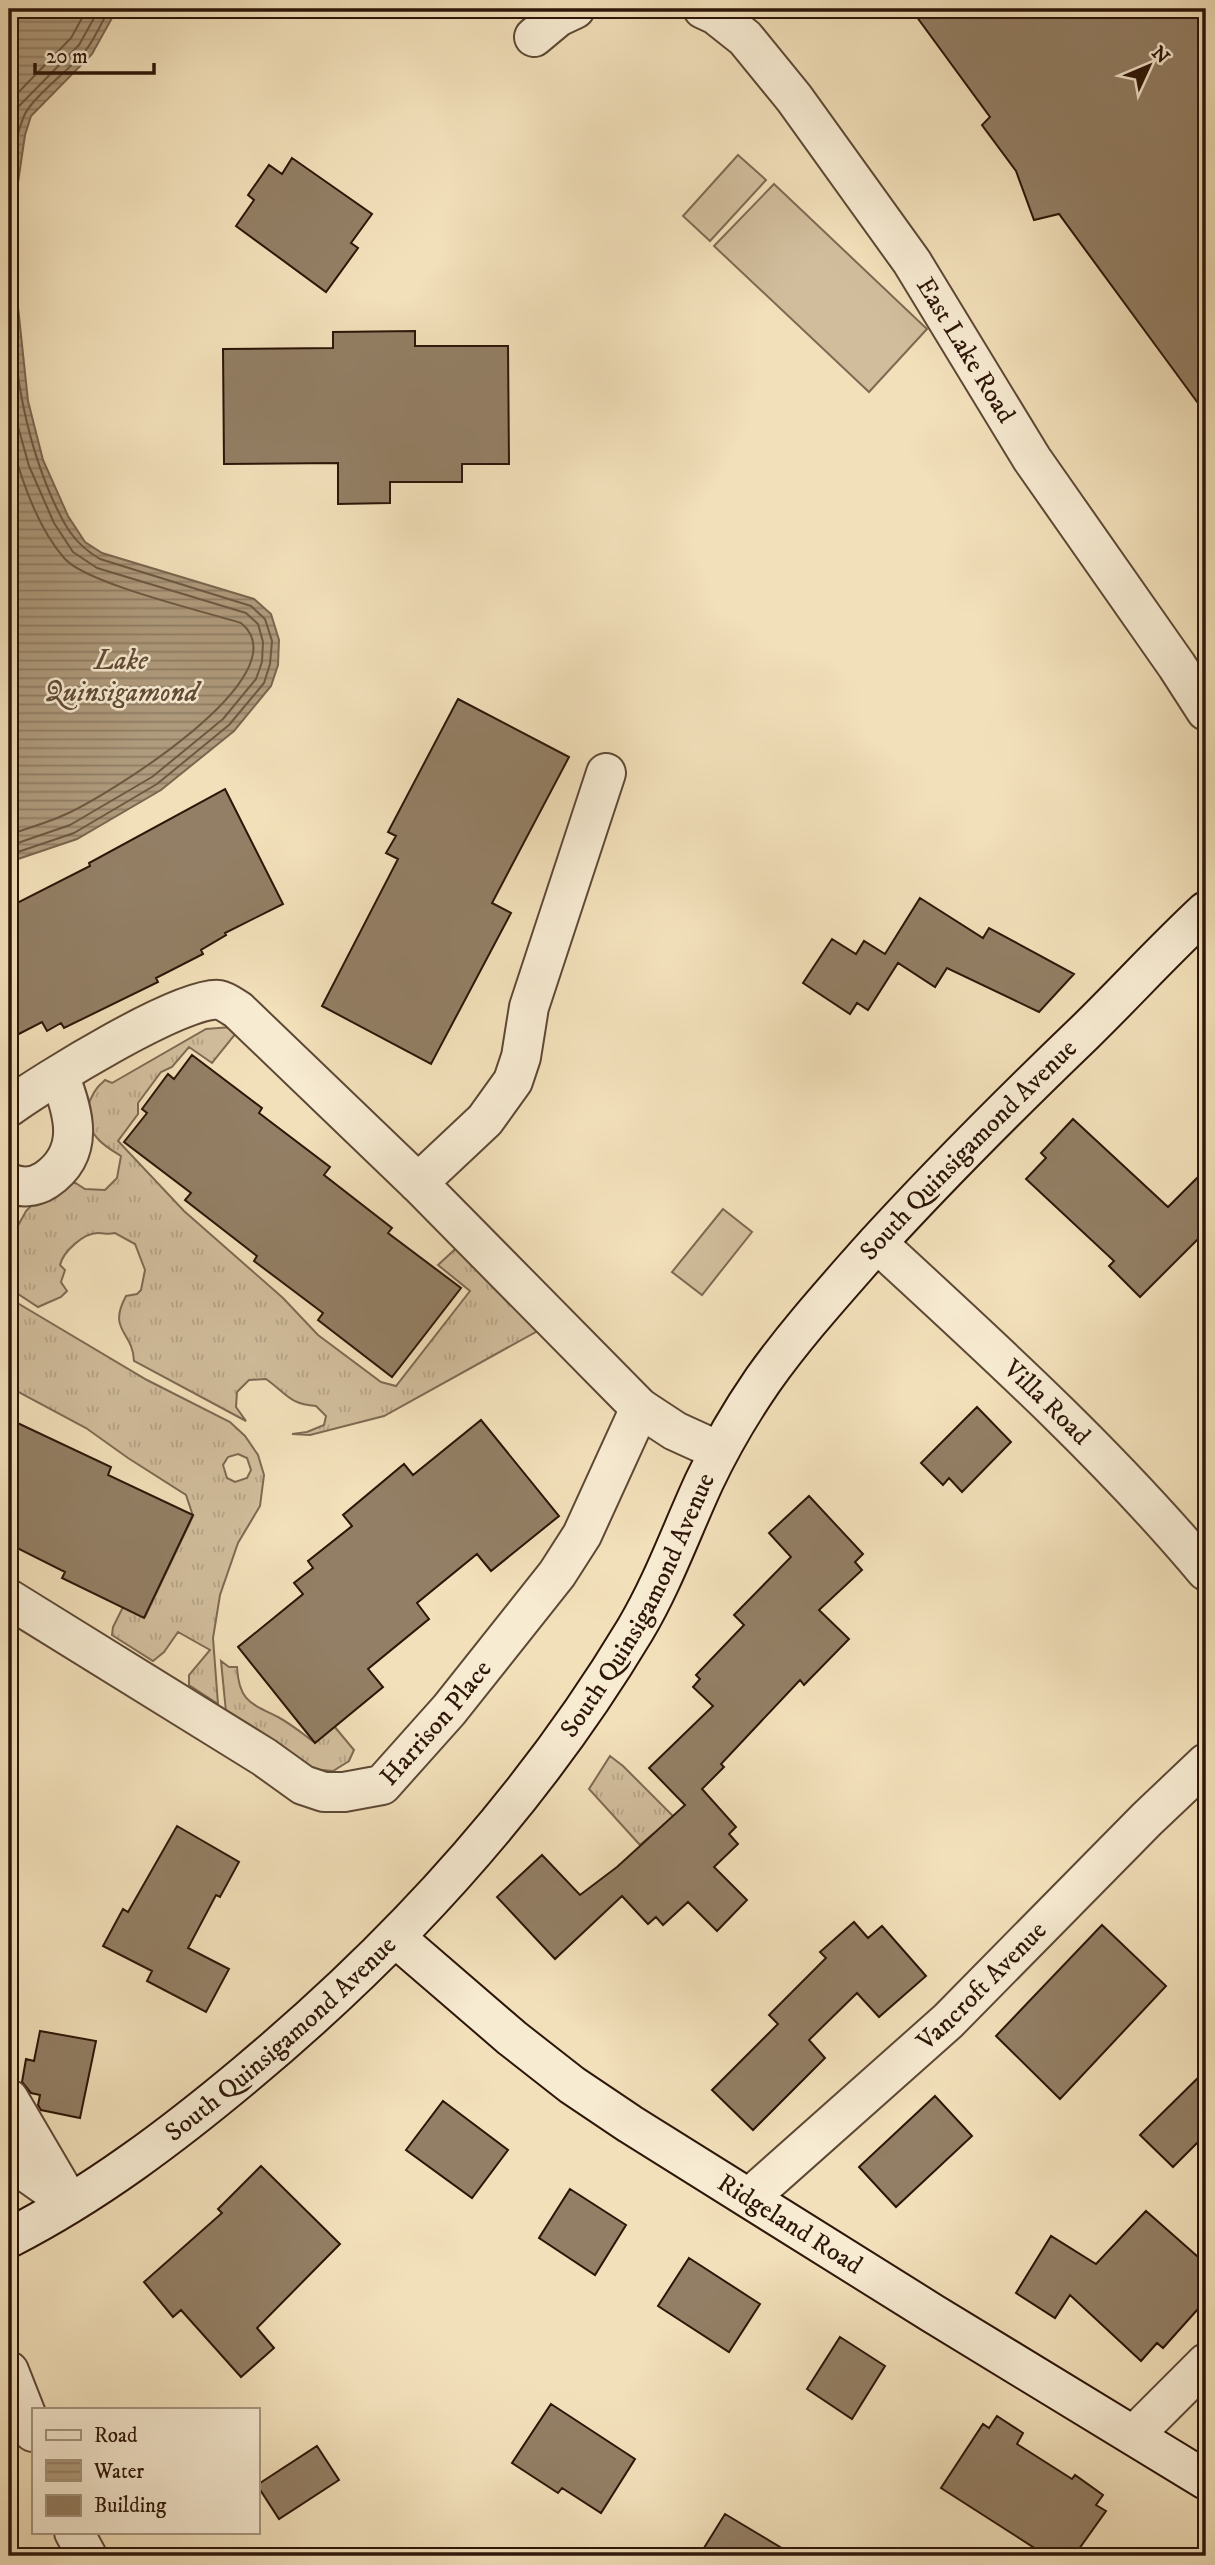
<svg xmlns="http://www.w3.org/2000/svg" width="1215" height="2565" viewBox="0 0 1215 2565" font-family="'IM FELL DW Pica',serif">
  <defs>
    <pattern id="grass-tufts" width="24" height="20" patternUnits="userSpaceOnUse" patternTransform="scale(1.75)"><rect width="24" height="20" fill="#d1bd9c"/><path d="M3 7l-1-3M5 7V3M7 7l1-3M15 17l-1-3M17 17v-4M19 17l1-3" fill="none" stroke="#b4a285"/></pattern>
    <pattern id="water-rules" width="6" height="5" patternUnits="userSpaceOnUse" patternTransform="scale(1.75)"><rect width="6" height="5" fill="#af9b7d"/><path d="M0 2.5h6" fill="none" stroke="#8f7d64"/></pattern>
  </defs>
  <rect width="100%" height="100%" fill="#f2e0ba"/>
  <filter id="stains"><feTurbulence type="fractalNoise" baseFrequency=".00286" numOctaves="4"/><feColorMatrix values="0 0 0 0 .2 0 0 0 0 .09 0 0 0 0 .02 0 0 0 .5 -.17"/></filter>
  <radialGradient id="worn" r=".72"><stop offset=".6" stop-color="#630" stop-opacity="0"/><stop offset="1" stop-color="#630" stop-opacity=".3"/></radialGradient>
  <!-- grass -->
  <path fill="url(#grass-tufts)" stroke="#7f6952" stroke-width="2" fill-rule="evenodd" d="M 231,1027 L 237,1032 L 212,1063 L 189,1047 L 172,1067 L 161,1072 L 138,1103 L 138,1114 L 118,1141 L 184,1211 L 283,1298 L 318,1335 L 381,1382 L 396,1386 L 470,1291 L 438,1265 L 464,1241 L 543,1328 L 384,1416 L 310,1435 L 292,1434 L 307,1432 L 324,1425 L 326,1416 L 316,1406 C 289,1404 287,1394 266,1379 L 249,1380 L 237,1392 L 236,1407 L 246,1421 L 134,1361 C 133,1331 107,1331 126,1296 L 137,1294 L 141,1290 L 145,1270 L 135,1244 L 115,1233 C 107,1235 105,1233 98,1233 C 83,1233 63,1252 60,1265 L 65,1270 L 61,1282 L 67,1291 L 61,1297 L 38,1307 L 9,1288 L 9,1242 L 26,1211 L 37,1200 L 59,1194 L 74,1182 L 85,1189 L 105,1190 L 117,1178 L 121,1156 C 113,1151 104,1146 98,1139 C 80,1120 87,1095 105,1080 L 112,1083 L 206,1029 Z
    M 9,1298 L 147,1380 L 230,1422 L 245,1436 L 258,1455 L 264,1475 L 260,1506 L 238,1543 L 220,1595 L 213,1638 L 218,1704 L 189,1685 L 189,1675 L 210,1650 L 178,1632 L 164,1652 L 153,1661 L 112,1635 L 113,1627 L 123,1607 L 145,1617 L 193,1516 L 186,1495 L 128,1458 L 86,1428 L 9,1387 ZM 238,1454 L 247,1458 L 251,1470 L 247,1478 L 235,1482 L 227,1478 L 223,1465 L 228,1457 Z
    M 221,1661 L 229,1667 L 237,1667 C 239,1701 250,1703 278,1717 C 291,1724 303,1734 314,1742 L 334,1726 L 354,1750 L 349,1761 L 333,1771 L 311,1769 L 226,1712 Z
    M 610,1756 L 623,1766 L 691,1834 L 686,1870 L 653,1834 L 640,1845 L 589,1789 Z"/>
  <!-- pitch -->
  <path fill="#d1bd9c" stroke="#7f6952" stroke-width="2" d="M 738,155 L 766,180 L 710,241 L 683,216 Z
    M 774,184 L 927,329 L 869,392 L 714,246 Z
    M 723,1209 L 752,1232 L 702,1295 L 672,1272 Z"/>
  <!-- water -->
  <path fill="url(#water-rules)" stroke="#7b654e" stroke-width="2" d="M 9,9 L 117,9 L 92,54 L 31,116 L 25,135 L 17,189 L 16,288 L 28,401 L 43,460 L 68,516 L 85,542 L 102,553 L 254,599 L 271,614 L 279,640 L 278,665 L 271,686 L 234,731 L 161,790 L 77,839 L 9,862 Z"/>
  <g fill="none" stroke-linecap="round" stroke-linejoin="round">
    <!-- shore -->
    <path stroke="#6e5842" stroke-width="2" d="M 9,102 L 71,38 L 87,9
      M 9,135 L 18,107 L 79,45 L 99,9
      M 9,371 L 12,405 L 29,466 L 54,523 L 73,552 L 97,568 L 246,613 L 258,624 L 263,642 L 262,662 L 256,679 L 223,719 L 152,777 L 70,825 L 9,846
      M 9,433 C 19,473 37,528 65,559 C 88,584 203,611 241,623 C 305,675 104,798 64,815 C 47,823 27,828 9,835
      M 9,855 L 74,833 L 157,784 L 229,725 L 264,683 L 270,664 L 272,641 L 265,619 L 251,606 L 100,559 C 74,544 64,525 52,498 C 15,414 9,322 10,232 C 10,195 9,151 24,116 C 31,98 72,68 86,50 C 95,38 102,22 109,9"/>
  </g>
  <!-- building -->
  <path fill="#937f65" stroke="#2d1508" stroke-width="2" d="M 911,9 L 1206,9 L 1206,414 L 1059,214 L 1034,220 L 1016,171 L 982,125 L 990,117 Z
    M 292,158 L 372,214 L 351,243 L 358,248 L 326,292 L 236,226 L 254,200 L 248,195 L 269,165 L 282,174 Z
    M 415,331 L 415,346 L 508,346 L 509,464 L 462,464 L 462,482 L 390,482 L 390,503 L 338,504 L 338,463 L 224,464 L 223,349 L 333,348 L 333,332 Z
    M 458,699 L 569,757 L 492,903 L 511,913 L 431,1064 L 322,1006 L 398,859 L 386,853 L 396,836 L 388,832 Z
    M 225,789 L 283,904 L 225,933 L 226,935 L 201,950 L 203,954 L 156,978 L 158,982 L 64,1028 L 61,1023 L 47,1031 L 42,1022 L 9,1039 L 9,907 L 90,866 L 89,863 Z
    M 920,898 L 983,938 L 989,928 L 1074,974 L 1039,1012 L 947,968 L 935,987 L 898,963 L 868,1010 L 857,1003 L 850,1014 L 803,983 L 832,939 L 856,954 L 864,941 L 885,954 Z
    M 192,1055 L 262,1108 L 259,1113 L 330,1167 L 324,1175 L 392,1228 L 388,1233 L 461,1288 L 392,1377 L 318,1320 L 323,1313 L 254,1261 L 257,1256 L 185,1200 L 191,1193 L 124,1142 L 147,1113 L 142,1109 L 168,1074 L 174,1079 Z
    M 1073,1119 L 1168,1207 L 1206,1169 L 1206,1231 L 1140,1297 L 1109,1266 L 1114,1261 L 1026,1179 L 1046,1158 L 1041,1153 Z
    M 977,1407 L 1011,1442 L 962,1492 L 949,1478 L 943,1485 L 921,1463 Z
    M 9,1419 L 111,1467 L 108,1475 L 193,1515 L 144,1618 L 62,1578 L 65,1572 L 9,1544 Z
    M 481,1420 L 559,1516 L 491,1571 L 477,1554 L 417,1603 L 429,1619 L 368,1669 L 383,1687 L 315,1743 L 238,1647 L 303,1594 L 294,1583 L 313,1568 L 308,1561 L 352,1526 L 343,1515 L 404,1464 L 413,1475 Z
    M 809,1496 L 863,1554 L 855,1562 L 862,1570 L 819,1610 L 849,1639 L 804,1685 L 800,1680 L 721,1764 L 724,1767 L 702,1789 L 736,1827 L 729,1834 L 738,1844 L 714,1867 L 747,1900 L 717,1931 L 688,1902 L 663,1925 L 656,1917 L 648,1924 L 622,1896 L 555,1959 L 497,1897 L 542,1855 L 580,1895 L 617,1867 L 685,1805 L 649,1768 L 713,1706 L 693,1687 L 700,1679 L 696,1675 L 744,1625 L 734,1615 L 791,1557 L 769,1533 Z
    M 177,1826 L 239,1862 L 220,1897 L 216,1895 L 188,1948 L 229,1969 L 206,2012 L 147,1981 L 152,1971 L 103,1946 L 123,1909 L 128,1912 Z
    M 854,1922 L 868,1938 L 882,1926 L 926,1976 L 879,2017 L 857,1993 L 809,2040 L 825,2058 L 753,2130 L 712,2090 L 778,2024 L 769,2015 L 826,1958 L 820,1952 Z
    M 1102,1925 L 1166,1986 L 1060,2099 L 996,2036 Z
    M 40,2031 L 96,2041 L 80,2118 L 41,2110 L 38,2105 L 40,2095 L 31,2093 L 22,2082 L 26,2059 L 34,2061 Z
    M 1206,2070 L 1206,2134 L 1173,2167 L 1140,2135 Z
    M 935,2096 L 972,2136 L 896,2207 L 859,2167 Z
    M 443,2101 L 508,2150 L 472,2198 L 406,2150 Z
    M 261,2166 L 340,2244 L 257,2328 L 274,2348 L 241,2377 L 181,2310 L 173,2317 L 144,2282 L 222,2213 L 218,2209 Z
    M 570,2189 L 626,2225 L 595,2275 L 539,2238 Z
    M 1146,2211 L 1206,2264 L 1206,2300 L 1163,2348 L 1157,2343 L 1141,2361 L 1070,2295 L 1055,2318 L 1016,2293 L 1051,2236 L 1096,2264 Z
    M 689,2258 L 760,2304 L 729,2352 L 658,2306 Z
    M 840,2337 L 885,2366 L 852,2419 L 807,2389 Z
    M 551,2404 L 635,2459 L 601,2513 L 562,2488 L 558,2493 L 512,2463 Z
    M 997,2416 L 1023,2433 L 1017,2444 L 1072,2479 L 1075,2475 L 1103,2495 L 1096,2505 L 1106,2511 L 1074,2556 L 1047,2556 L 941,2488 L 983,2424 L 989,2428 Z
    M 317,2446 L 339,2480 L 279,2519 L 257,2485 Z
    M 725,2514 L 795,2556 L 699,2556 Z"/>
  <g fill="none" stroke-linecap="round" stroke-linejoin="round">
    <!-- street casing -->
    <g stroke="#5e4834" stroke-width="42">
      <g id="street">
        <path id="s1" d="M 703,9 L 716,15 L 745,38 L 794,98 L 912,262 L 1032,459 L 1177,666 L 1206,711"/>
        <path d="M 534,37 L 558,17 L 575,9"/>
        <path d="M 606,773 L 529,1007 L 521,1057 L 513,1081 L 485,1120 L 418,1183 L 640,1408 L 675,1431 L 719,1451"/>
        <path d="M 9,1107 C 42,1083 184,995 219,1000 C 225,1001 233,1007 238,1010 L 418,1183"/>
        <path d="M 9,1183 C 21,1188 34,1188 46,1180 C 86,1153 74,1113 59,1075"/>
        <path id="s2" d="M 877,1243 C 991,1348 1107,1453 1206,1571"/>
        <path id="s3" d="M 9,1599 L 264,1757 L 303,1785 L 324,1792 L 344,1792 L 382,1785 L 449,1710 L 557,1574 L 582,1535 L 640,1408"/>
        <path d="M 9,2099 L 70,2203"/>
        <path d="M 9,2160 L 60,2196"/>
        <path id="s4" d="M 749,2198 L 948,2021 L 1147,1819 L 1206,1763"/>
        <path d="M 9,2371 L 33,2432"/>
        <path d="M 1134,2435 L 1206,2363"/>
        <path d="M 74,2532 L 87,2556"/>
      </g>
    </g>
    <!-- secondary casing -->
    <g stroke="#2d1508" stroke-width="42">
      <g id="secondary">
        <path id="s5" d="M 396,1938 L 512,2038 L 572,2085 L 630,2124 L 932,2313 L 1206,2480"/>
        <path id="s6" d="M 9,2238 C 95,2194 173,2135 247,2073 C 399,1946 533,1800 635,1630 C 663,1583 681,1532 704,1482 C 721,1446 741,1412 763,1380 C 795,1335 831,1295 867,1254 C 937,1177 1009,1105 1084,1033 C 1125,993 1164,950 1206,911"/>
      </g>
    </g>
    <!-- street -->
    <use href="#street" stroke="#f7ebd2" stroke-width="38"/>
    <!-- secondary -->
    <use href="#secondary" stroke="#f7ebd2" stroke-width="38"/>
  </g>
  <g text-anchor="middle" dominant-baseline="central" stroke-width="5" stroke-linejoin="round" paint-order="stroke">
    <!-- street labels -->
    <g font-size="26" fill="#2d1508" stroke="#f7ebd2">
      <text stroke="none"><textPath href="#s1" startOffset="434">East Lake Road</textPath></text>
      <text stroke="none"><textPath href="#s6" startOffset="1472">South Quinsigamond Avenue</textPath></text>
      <text stroke="none"><textPath href="#s2" startOffset="233">Villa Road</textPath></text>
      <text stroke="none"><textPath href="#s6" startOffset="905">South Quinsigamond Avenue</textPath></text>
      <text stroke="none"><textPath href="#s3" startOffset="511">Harrison Place</textPath></text>
      <text stroke="none"><textPath href="#s4" startOffset="315">Vancroft Avenue</textPath></text>
      <text stroke="none"><textPath href="#s6" startOffset="338">South Quinsigamond Avenue</textPath></text>
      <text stroke="none"><textPath href="#s5" startOffset="488">Ridgeland Road</textPath></text>
    </g>
    <!-- water labels -->
    <g font-size="28" font-style="italic" fill="#614b37" stroke="#f7ebd2">
      <text x="121" y="660">Lake<tspan x="121" dy="32">Quinsigamond</tspan></text>
    </g>
  </g>
  <!-- margin -->
  <rect width="1215" height="2565" fill="none" stroke="#f2e0ba" stroke-width="35"/>
  <rect x="10" y="10" width="1194" height="2544" fill="none" stroke="#2d1508" stroke-width="3.5"/>
  <rect x="18" y="18" width="1180" height="2530" fill="none" stroke="#2d1508" stroke-width="2"/>
  <!-- legend -->
  <rect x="32" y="2408" width="228" height="126" fill="#f7ebd2" stroke="#a69581" stroke-width="2"/>
  <rect x="46" y="2430" width="35" height="10" fill="#f7ebd2" stroke="#a69581" stroke-width="2"/>
  <text x="94" y="2442" font-size="21" fill="#2d1508">Road</text>
  <rect x="46" y="2460" width="35" height="21" fill="url(#water-rules)" stroke="#a69581" stroke-width="2"/>
  <text x="94" y="2478" font-size="21" fill="#2d1508">Water</text>
  <rect x="46" y="2495" width="35" height="21" fill="#937f65" stroke="#a69581" stroke-width="2"/>
  <text x="94" y="2512" font-size="21" fill="#2d1508">Building</text>
  <!-- north arrow -->
  <g transform="translate(1149 66) rotate(46)" stroke="#f7ebd2" stroke-width="5" paint-order="stroke">
  <path d="M0-5L12 26L0 18L-12 26Z" fill="#2d1508"/>
  <text y="-10" font-size="19" font-weight="bold" text-anchor="middle" fill="#2d1508">N</text>
  </g>
  <!-- scale -->
  <path d="M35 63v10h119v-10" fill="none" stroke="#2d1508" stroke-width="3.5"/>
  <text x="46" y="63" font-size="21" fill="#2d1508" stroke="#f7ebd2" stroke-width="5" paint-order="stroke">20 m</text>
  <rect width="100%" height="100%" filter="url(#stains)"/>
  <rect width="100%" height="100%" fill="url(#worn)"/>
</svg>
